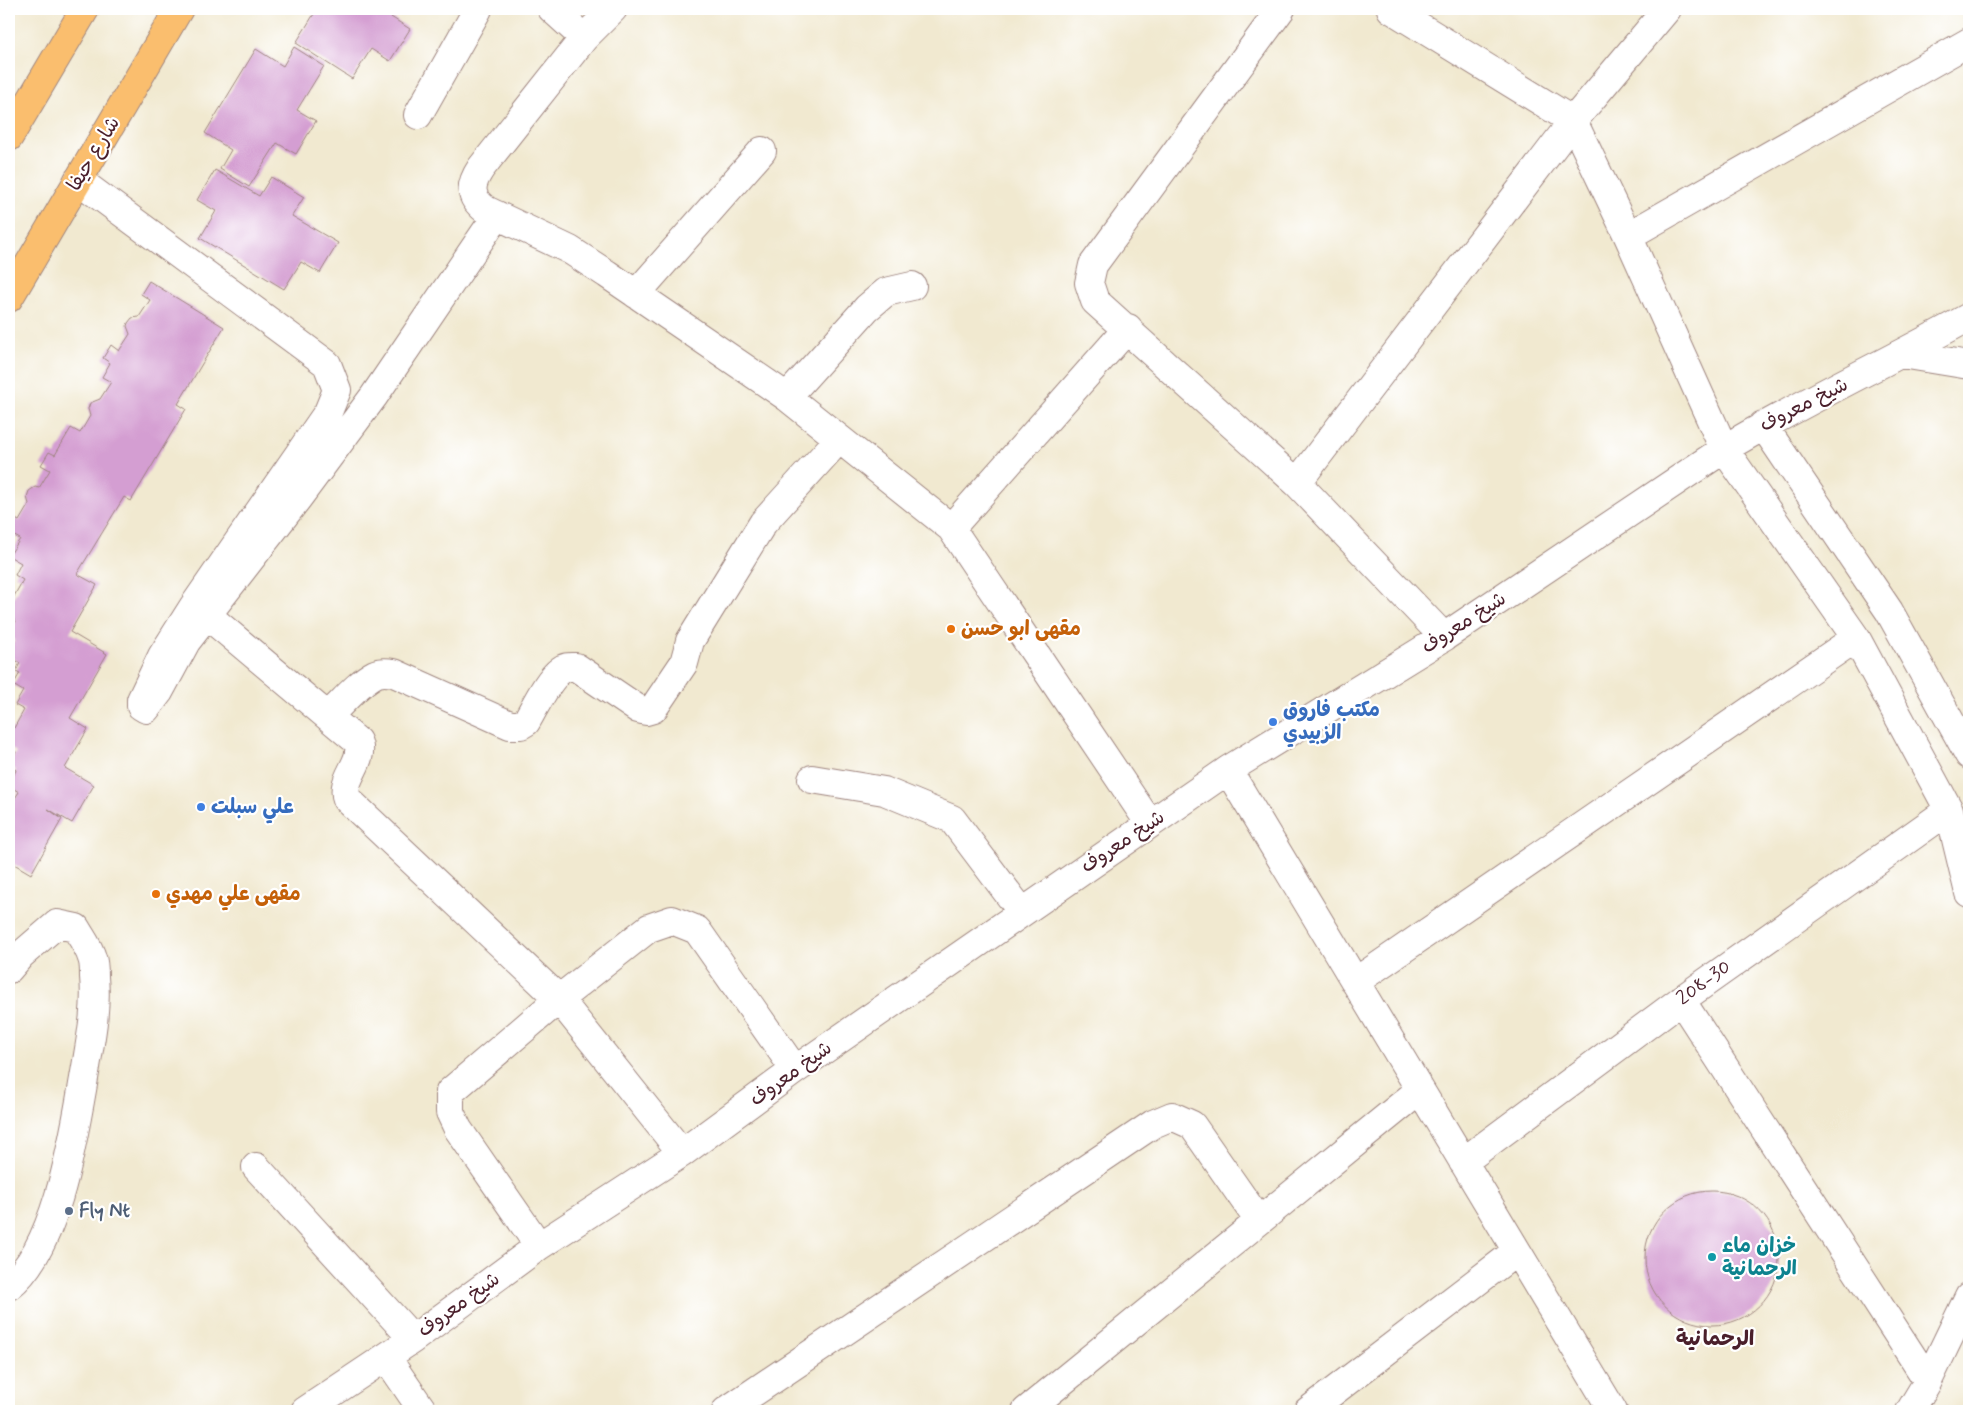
<svg xmlns="http://www.w3.org/2000/svg" width="1978" height="1420" viewBox="0 0 1978 1420" font-family="Mynerve,'Playpen Sans Arabic',sans-serif">
  <rect width="100%" height="100%" fill="#fff"/>
  <filter id="ink" filterUnits="userSpaceOnUse"><feTurbulence type="fractalNoise" baseFrequency=".02" numOctaves="2"/><feDisplacementMap in="SourceGraphic" scale="10" xChannelSelector="R" yChannelSelector="G"/><feConvolveMatrix kernelMatrix="1 2 1 2 8 2 1 2 1" color-interpolation-filters="sRGB"/></filter>
  <filter id="wash" filterUnits="userSpaceOnUse"><feTurbulence type="fractalNoise" baseFrequency=".0096" numOctaves="4" result="noise"/><feDisplacementMap in="SourceGraphic" scale="20" xChannelSelector="R" yChannelSelector="G"/><feGaussianBlur stdDeviation="1.12" result="paint"/><feColorMatrix in="noise" values="0 0 0 0 0 0 0 0 0 0 0 0 0 0 0 0 0 1.4 0 .05"/><feComposite in="paint" operator="in"/></filter>
  <g filter="url(#wash)">
    <rect width="100%" height="100%" fill="#f1e9d0"/>
    <g id="blocks">
      <!-- building -->
      <path fill="#d49ed2" d="M 317,9 L 396,9 L 391,17 L 410,29 L 390,61 L 371,49 L 352,79 L 296,43 Z
        M 294,47 L 324,66 L 297,110 L 316,121 L 296,154 L 277,143 L 249,187 L 220,169 L 231,150 L 205,133 L 256,49 L 283,66 Z
        M 215,170 L 259,196 L 271,177 L 304,197 L 292,216 L 338,243 L 320,273 L 301,262 L 284,289 L 200,238 L 216,211 L 197,200 Z
        M 149,281 L 224,327 L 178,404 L 186,409 L 131,501 L 124,497 L 77,574 L 97,585 L 70,632 L 107,654 L 70,718 L 88,729 L 65,768 L 94,785 L 72,823 L 48,809 L 62,819 L 31,874 L 9,861 L 9,802 L 10,799 L 13,801 L 19,792 L 9,786 L 16,770 L 9,765 L 16,752 L 9,747 L 9,728 L 14,728 L 24,710 L 15,705 L 23,691 L 13,685 L 20,673 L 16,671 L 20,663 L 9,656 L 9,651 L 15,640 L 9,636 L 9,634 L 16,621 L 9,617 L 9,598 L 13,598 L 23,580 L 15,575 L 21,563 L 9,556 L 20,539 L 9,533 L 9,518 L 10,516 L 19,521 L 29,504 L 27,497 L 29,491 L 35,487 L 39,488 L 50,470 L 41,465 L 49,452 L 55,455 L 71,428 L 80,433 L 90,416 L 88,409 L 90,403 L 100,399 L 111,382 L 102,377 L 110,363 L 103,358 L 111,345 L 119,351 L 130,334 L 127,326 L 128,323 L 132,318 L 139,317 L 150,300 L 141,294 Z
        M1645 1258a67 67 0 1 1 134 0a67 67 0 1 1-134 0Z"/>
    </g>
  </g>
  <g filter="url(#ink)">
    <use href="#blocks" fill-opacity="0" stroke="#9e847e" stroke-width="1"/>
    <g fill="none" stroke-linecap="round" stroke-linejoin="round">
      <!-- minor casing -->
      <g stroke="#9e847e" stroke-width="30">
        <path id="minor" d="M 552,9 L 584,38
          M 613,9 L 584,38 L 481,168 C 469,186 469,197 486,210 L 570,250 L 607,274 L 787,397 L 951,528 L 1150,824
          M 1281,9 L 1093,265 L 1089,283 L 1095,301 L 1297,483 L 1444,637
          M 1391,9 L 1573,121 L 1628,236 L 1724,449 L 1856,638 L 1949,810 L 1969,893
          M 418,115 L 478,9
          M 78,180 L 327,364 L 337,390 L 328,412 L 193,607 L 162,656 L 141,700 L 141,706 L 146,709 L 159,692 L 186,642 L 298,498 L 374,396 L 497,215
          M 1628,236 L 1969,42
          M 636,294 L 762,151
          M 1902,354 L 1969,365
          M 787,397 L 867,308 L 886,292 L 912,286
          M 1763,425 L 1889,611 L 1969,755
          M 1297,483 L 1573,121 L 1667,9
          M 951,528 L 1128,328
          M 207,615 L 357,741 C 367,761 339,778 347,799 L 559,999 L 682,1153
          M 328,716 C 341,704 359,682 375,674 C 381,671 388,672 394,673 L 510,725 L 521,725 L 526,722 C 535,707 547,680 561,670 C 566,666 570,667 576,667 L 638,709 L 646,711 L 653,709 L 684,663 L 690,641 L 763,523 L 839,439
          M 1228,770 L 1613,1411
          M 812,779 L 884,791 L 952,819 L 1022,912
          M 9,969 L 21,955 L 57,924 L 76,928 C 81,937 89,947 92,958 C 94,963 94,971 94,977 C 97,1008 91,1037 86,1067 C 75,1128 59,1247 9,1286
          M 1355,982 L 1856,638
          M 1681,1000 L 1928,1381
          M 1463,1162 L 1681,1000 L 1949,810
          M 256,1167 L 413,1339
          M 539,1246 L 458,1129 L 450,1112 L 450,1092 L 559,999 L 649,928 L 672,920 L 697,930 L 795,1070
          M 386,1357 L 423,1411
          M 305,1411 L 413,1339 L 539,1246 L 682,1153 L 795,1070 L 1228,770 L 1444,637 L 1724,449 C 1804,401 1888,362 1969,317
          M 726,1411 L 1153,1124 L 1172,1116 L 1192,1125 L 1259,1221
          M 1026,1411 L 1420,1090
          M 1308,1411 L 1517,1251
          M 1910,1411 L 1928,1381 L 1969,1296"/>
      </g>
      <!-- major casing -->
      <g stroke="#9e847e" stroke-width="30">
        <path id="major" d="M 9,137 L 85,9
          M 9,298 L 179,9"/>
      </g>
      <!-- minor -->
      <use href="#minor" stroke="#fff" stroke-width="28"/>
      <!-- major -->
      <use href="#major" stroke="#fabe6e" stroke-width="28"/>
    </g>
  </g>
  <!-- markers -->
  <g fill="#e8710a" stroke="#fff" stroke-width="2">
    <circle cx="951" cy="629" r="5"/>
    <circle cx="156" cy="894" r="5"/>
  </g>
  <g fill="#3f7fe0" stroke="#fff" stroke-width="2">
    <circle cx="1273" cy="722" r="5"/>
    <circle cx="201" cy="807" r="5"/>
  </g>
  <circle fill="#5c6f8a" stroke="#fff" stroke-width="2" cx="69" cy="1211" r="5"/>
  <circle fill="#0f9aa8" stroke="#fff" stroke-width="2" cx="1712" cy="1257" r="5"/>
  <g text-anchor="middle" dominant-baseline="central" stroke-width="4.5" stroke-linejoin="round" paint-order="stroke">
    <!-- street labels -->
    <g font-size="20" fill="#4a1f2b" stroke="#fff">
      <text transform="translate(94 154) rotate(-59)">شارع حيفا</text>
      <text transform="translate(1804 405) rotate(-27)">شیخ معروف</text>
      <text transform="translate(1464 623) rotate(-33)">شیخ معروف</text>
      <text transform="translate(1123 842) rotate(-34)">شیخ معروف</text>
      <text transform="translate(1704 983) rotate(-36)">208-30</text>
      <text transform="translate(791 1074) rotate(-36)">شیخ معروف</text>
      <text transform="translate(459 1305) rotate(-36)">شیخ معروف</text>
    </g>
    <!-- food labels -->
    <g font-size="20" font-weight="bold" fill="#c56008" stroke="#fff" text-anchor="start">
      <text x="961" y="629">مقهى ابو حسن</text>
      <text x="166" y="894">مقهى علي مهدي</text>
    </g>
    <!-- shop labels -->
    <g font-size="20" font-weight="bold" fill="#366cbe" stroke="#fff" text-anchor="start">
      <text x="1283" y="710">مكتب فاروق<tspan x="1283" dy="23">الزبيدي</tspan></text>
      <text x="211" y="807">علي سبلت</text>
    </g>
    <!-- service labels -->
    <g font-size="20" font-weight="bold" fill="#4e5e75" stroke="#fff" text-anchor="start">
      <text x="79" y="1211">Fly Nt</text>
    </g>
    <!-- culture labels -->
    <g font-size="20" font-weight="bold" fill="#0d838f" stroke="#fff" text-anchor="start">
      <text x="1722" y="1246">خزان ماء<tspan x="1722" dy="23">الرحمانية</tspan></text>
    </g>
    <!-- neighbourhood labels -->
    <g font-size="21" font-weight="bold" fill="#4a1f2b" stroke="#fff">
      <text x="1715" y="1339">الرحمانية</text>
    </g>
  </g>
  <!-- margin -->
  <rect width="1978" height="1420" fill="none" stroke="#fff" stroke-width="30"/>
</svg>
